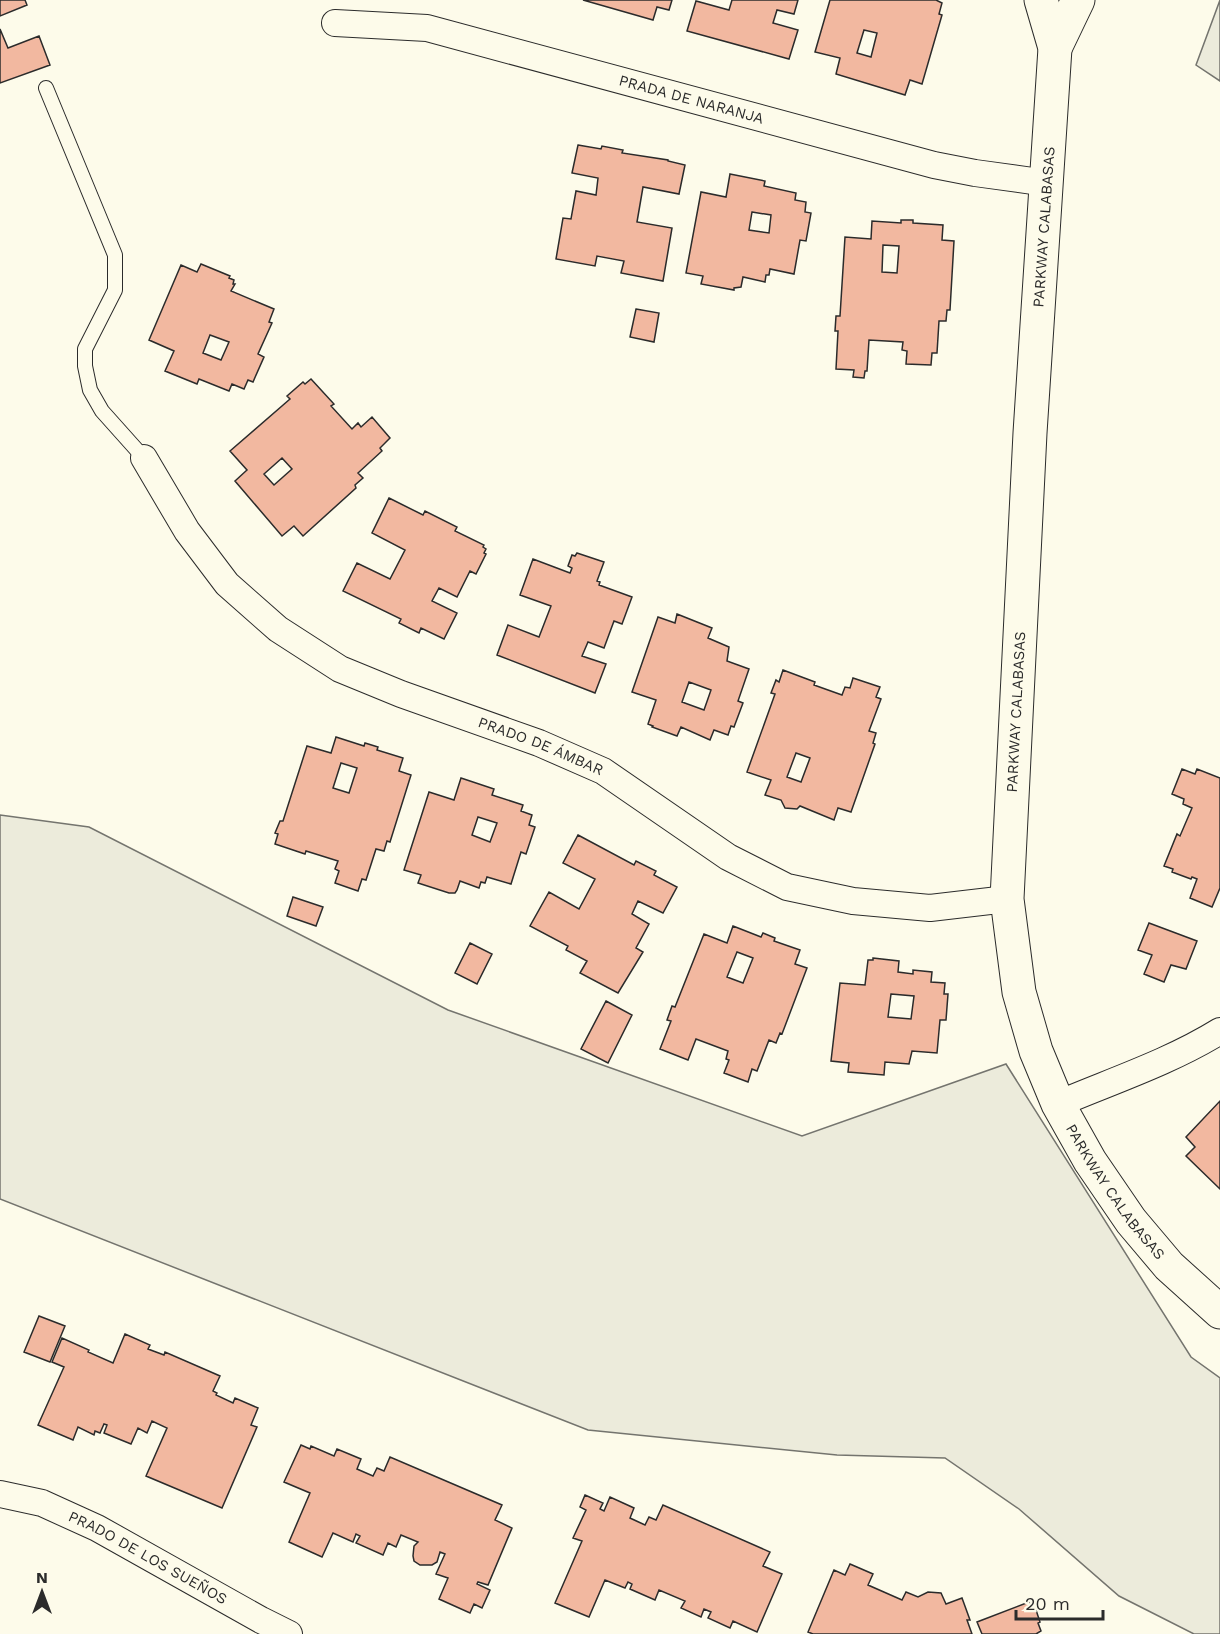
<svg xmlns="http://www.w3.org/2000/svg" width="1220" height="1634" viewBox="0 0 1220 1634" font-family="'Work Sans',sans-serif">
  <rect width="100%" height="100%" fill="#fdfbea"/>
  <!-- green -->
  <path fill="#ecebdb" stroke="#74746e" stroke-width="1.5" d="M 1220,0 L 1220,81 L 1196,65 Z
    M 0,815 L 89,827 L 448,1010 L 802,1136 L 1006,1064 L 1191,1357 L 1220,1378 L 1220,1634 L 1194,1634 L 1119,1596 L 1019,1509 L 945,1458 L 837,1455 L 588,1430 L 0,1199 Z"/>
  <!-- building -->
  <path fill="#f2b8a0" stroke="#2b2b2b" stroke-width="1.5" fill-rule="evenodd" d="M 0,0 L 25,0 L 27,5 L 0,16 Z
    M 583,0 L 672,0 L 669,10 L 657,7 L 653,20 Z
    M 732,0 L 798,0 L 794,14 L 777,10 L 773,23 L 798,30 L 789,59 L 687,31 L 696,1 L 729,10 Z
    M 830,0 L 936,0 L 942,3 L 939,14 L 942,15 L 922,84 L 910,80 L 905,95 L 836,74 L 840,58 L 815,52 ZM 864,30 L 877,33 L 871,57 L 857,53 Z
    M 0,29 L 8,48 L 39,36 L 50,65 L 0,83 Z
    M 578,145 L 601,149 L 602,146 L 623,150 L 622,153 L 668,160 L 668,161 L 685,165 L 679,194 L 643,187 L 637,222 L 672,228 L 663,281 L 621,273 L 624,261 L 597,256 L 595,266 L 556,259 L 563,218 L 571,219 L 576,191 L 596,195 L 598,178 L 572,173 Z
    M 730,174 L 765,181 L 764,186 L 796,193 L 795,200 L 806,202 L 805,212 L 811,213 L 806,241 L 800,240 L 794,274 L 770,269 L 769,275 L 766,275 L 765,282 L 743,277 L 741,287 L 734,288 L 734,290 L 701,284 L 703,276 L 686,273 L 701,192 L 726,197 ZM 752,212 L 771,215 L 769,233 L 749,230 Z
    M 901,220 L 913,220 L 913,223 L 943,225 L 942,240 L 954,241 L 950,310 L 947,310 L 946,321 L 939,321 L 937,353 L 932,353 L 931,365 L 906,364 L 907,351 L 902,350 L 903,342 L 869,340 L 867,371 L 865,371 L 864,378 L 853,377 L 854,370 L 836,369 L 838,331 L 835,331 L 836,316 L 840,316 L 845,237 L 871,239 L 872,221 L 901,223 ZM 883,245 L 899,246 L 897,273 L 882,272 Z
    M 201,264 L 230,276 L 229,278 L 234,280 L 233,284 L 235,284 L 231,291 L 274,309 L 269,322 L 272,323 L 258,354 L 264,357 L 253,382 L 248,380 L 244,389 L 232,384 L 229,391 L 199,379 L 197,384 L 165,371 L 174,351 L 149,340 L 181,265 L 197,272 ZM 210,335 L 229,342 L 221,360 L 203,353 Z
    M 636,309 L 659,313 L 654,342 L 630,337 Z
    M 311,379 L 334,404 L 331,406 L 352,429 L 358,423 L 361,427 L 372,417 L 390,438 L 380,448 L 382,451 L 358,473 L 363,478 L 355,485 L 356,488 L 303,536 L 294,526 L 282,536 L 235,481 L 247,470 L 230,451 L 290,399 L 287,396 L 303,382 L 305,384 ZM 282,458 L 292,469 L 274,485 L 264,474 Z
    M 389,498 L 423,515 L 425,511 L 457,527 L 455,531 L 484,545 L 483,547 L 486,549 L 484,553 L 486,554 L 476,574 L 470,571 L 457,597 L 439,588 L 432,601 L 457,613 L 444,639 L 421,628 L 419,633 L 399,623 L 401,619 L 343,591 L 357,563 L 390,579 L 405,550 L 372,533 Z
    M 577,553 L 604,562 L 597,581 L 600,582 L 599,585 L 632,597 L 622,624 L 614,621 L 604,648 L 588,642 L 582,656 L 606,664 L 595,693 L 497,655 L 508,625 L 539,637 L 551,606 L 520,595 L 533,559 L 570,573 L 572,568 L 568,566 L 572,555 L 575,556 Z
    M 677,614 L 712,628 L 708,638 L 729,647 L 727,661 L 749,669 L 738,701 L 743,703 L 734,727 L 731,726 L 728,735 L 714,730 L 710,740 L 681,727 L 677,736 L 652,727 L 653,726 L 648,724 L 656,700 L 632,692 L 658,617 L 675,623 ZM 689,682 L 711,690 L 704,710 L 682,702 Z
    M 783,670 L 815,682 L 814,685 L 842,695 L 845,687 L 850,688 L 853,678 L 880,687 L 876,697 L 881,699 L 869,731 L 876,733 L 873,743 L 875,744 L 851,812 L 838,808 L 834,820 L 800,806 L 797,809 L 785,808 L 781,800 L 765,795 L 771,780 L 747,772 L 775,694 L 771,693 L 776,680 L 779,682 ZM 796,753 L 810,758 L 801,782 L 787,777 Z
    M 336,737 L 364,746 L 365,743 L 378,747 L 377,750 L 403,758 L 399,771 L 411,775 L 390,842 L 387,841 L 384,851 L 376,849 L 366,880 L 362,879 L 358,891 L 335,883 L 339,871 L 335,869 L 338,861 L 306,851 L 305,854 L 275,844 L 278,834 L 275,833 L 280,821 L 283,821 L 307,746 L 331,753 ZM 341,763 L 357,768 L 349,793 L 333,788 Z
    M 1182,769 L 1195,774 L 1197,769 L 1220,778 L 1220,888 L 1212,907 L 1190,898 L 1197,879 L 1192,877 L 1191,879 L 1172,872 L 1173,869 L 1164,866 L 1177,834 L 1180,836 L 1192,808 L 1183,804 L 1184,799 L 1172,794 Z
    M 461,778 L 494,789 L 492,795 L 523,805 L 521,811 L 532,815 L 529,825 L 535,827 L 526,854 L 521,852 L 511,884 L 487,877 L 485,883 L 481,882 L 479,888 L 460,881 L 457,890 L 455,893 L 449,893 L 418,883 L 421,875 L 404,870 L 429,792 L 454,800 ZM 478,817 L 497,823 L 490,842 L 472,835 Z
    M 578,835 L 634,865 L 636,861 L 656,871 L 654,875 L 677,887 L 663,913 L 638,901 L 632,914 L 649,924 L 636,948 L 643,952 L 618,993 L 580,973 L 587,961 L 566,950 L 568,946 L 530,926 L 549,892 L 579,909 L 595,879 L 563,863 Z
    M 293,897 L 323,907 L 316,926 L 287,916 Z
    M 1149,923 L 1197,941 L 1186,969 L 1171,965 L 1164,982 L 1144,974 L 1152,955 L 1138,950 Z
    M 733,926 L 761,937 L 763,933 L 775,938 L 774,941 L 800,950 L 795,964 L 807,968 L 782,1034 L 780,1033 L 776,1043 L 769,1040 L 757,1071 L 752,1069 L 748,1082 L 724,1073 L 729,1060 L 726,1059 L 728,1051 L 696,1039 L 688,1060 L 660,1049 L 671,1021 L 667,1020 L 672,1006 L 675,1007 L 704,934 L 727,943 ZM 737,952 L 753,958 L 743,983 L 727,977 Z
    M 470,943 L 492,954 L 477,984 L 455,973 Z
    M 873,958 L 899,961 L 898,972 L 913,974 L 913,970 L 932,972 L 931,982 L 945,983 L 944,994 L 948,994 L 946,1020 L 940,1020 L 937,1053 L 912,1051 L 909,1064 L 885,1062 L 884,1075 L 848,1072 L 849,1063 L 831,1061 L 840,983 L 865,985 L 868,960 L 873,960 ZM 891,994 L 914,996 L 911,1019 L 888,1017 Z
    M 606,1001 L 632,1015 L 608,1063 L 581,1049 Z
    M 1220,1101 L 1220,1189 L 1186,1156 L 1195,1147 L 1186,1137 Z
    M 39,1316 L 65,1326 L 50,1362 L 24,1352 Z
    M 125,1334 L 150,1345 L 148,1349 L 164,1355 L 165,1352 L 220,1376 L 213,1391 L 217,1393 L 216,1395 L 233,1403 L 235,1398 L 258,1408 L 251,1425 L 257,1427 L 222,1508 L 146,1476 L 167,1428 L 152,1421 L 147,1433 L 138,1428 L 131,1444 L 104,1433 L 107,1425 L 104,1424 L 100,1433 L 95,1431 L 94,1435 L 78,1427 L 73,1440 L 38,1425 L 64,1367 L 52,1362 L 62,1338 L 89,1350 L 88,1352 L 113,1363 Z
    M 301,1445 L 310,1449 L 311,1446 L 334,1456 L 337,1449 L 361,1459 L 357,1469 L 373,1476 L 377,1468 L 384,1471 L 390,1457 L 502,1505 L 495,1520 L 512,1528 L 488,1585 L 478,1582 L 477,1584 L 490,1590 L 482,1608 L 474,1604 L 470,1613 L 439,1599 L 448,1578 L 436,1574 L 445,1554 L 440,1552 L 437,1562 L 432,1565 L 420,1565 L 414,1561 L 413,1556 L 414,1546 L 418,1542 L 401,1535 L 396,1547 L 388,1543 L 383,1555 L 356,1543 L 360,1536 L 356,1534 L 353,1542 L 333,1533 L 322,1557 L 289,1542 L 310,1493 L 284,1482 Z
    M 585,1495 L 603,1503 L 600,1509 L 604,1511 L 610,1497 L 634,1508 L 630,1518 L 645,1525 L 649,1517 L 656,1520 L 663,1505 L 770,1552 L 763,1566 L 782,1574 L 757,1632 L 733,1621 L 730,1628 L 708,1618 L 711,1612 L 704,1609 L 701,1617 L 681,1608 L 685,1601 L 659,1590 L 655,1600 L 630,1589 L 632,1584 L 628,1582 L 625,1588 L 605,1580 L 589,1617 L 555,1603 L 582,1541 L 573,1538 L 586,1510 L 580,1507 Z
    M 850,1564 L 873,1574 L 868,1585 L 902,1600 L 906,1592 L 918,1597 L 928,1592 L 941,1593 L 946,1604 L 962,1598 L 970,1620 L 967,1620 L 972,1634 L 813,1634 L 808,1632 L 834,1570 L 845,1575 Z
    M 1029,1602 L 1033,1611 L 1036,1610 L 1040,1622 L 1038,1623 L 1041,1631 L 1036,1634 L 982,1634 L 977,1622 Z"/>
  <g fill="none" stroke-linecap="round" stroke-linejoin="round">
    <!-- service casing -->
    <g stroke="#2b2b2b" stroke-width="16">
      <path id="service" d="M 46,88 L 115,255 L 115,290 L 85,349 L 85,366 L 90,390 L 102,411 L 144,458"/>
    </g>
    <!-- minor casing -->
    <g stroke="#2b2b2b" stroke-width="28">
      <g id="minor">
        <path id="s1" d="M 335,23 L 427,28 L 934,165 L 975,173 L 1047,183"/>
        <path id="s2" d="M 144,458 L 187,531 L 227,584 L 278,629 L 340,669 L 401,694 L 539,743 L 603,771 L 728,857 L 787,887 L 853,901 L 930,908 L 1007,899"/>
        <path d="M 1058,1104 C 1112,1081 1170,1062 1220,1031"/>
        <path id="s3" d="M 0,1494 L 42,1503 L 97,1528 L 261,1620 L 289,1634"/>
      </g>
    </g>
    <!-- tertiary casing -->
    <g stroke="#2b2b2b" stroke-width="35">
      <g id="tertiary">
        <path id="s4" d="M 1041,0 L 1055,48 L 1030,433 L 1007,899 L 1019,992 L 1036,1051 L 1058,1104 L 1090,1161 L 1131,1221 L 1169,1266 L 1220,1312"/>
        <path d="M 1055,48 L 1078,0"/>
      </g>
    </g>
    <!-- service -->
    <use href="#service" stroke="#fdfbea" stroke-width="14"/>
    <!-- minor -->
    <use href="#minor" stroke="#fdfbea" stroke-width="26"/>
    <!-- tertiary -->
    <use href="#tertiary" stroke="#fdfbea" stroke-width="33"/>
  </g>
  <g text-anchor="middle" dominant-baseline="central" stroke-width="4.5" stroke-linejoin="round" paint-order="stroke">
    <!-- street labels -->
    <g font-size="15" fill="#2b2b2b" stroke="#fdfbea">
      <text stroke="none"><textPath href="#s1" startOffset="366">PRADA DE NARANJA</textPath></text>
      <text transform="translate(1044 227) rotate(-86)">PARKWAY CALABASAS</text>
      <text transform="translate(1016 712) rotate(-87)">PARKWAY CALABASAS</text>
      <text stroke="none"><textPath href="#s2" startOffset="508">PRADO DE ÁMBAR</textPath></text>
      <text stroke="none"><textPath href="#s4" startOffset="1220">PARKWAY CALABASAS</textPath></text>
      <text stroke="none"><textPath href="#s3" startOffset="162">PRADO DE LOS SUEÑOS</textPath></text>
    </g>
  </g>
  <!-- north arrow -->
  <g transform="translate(42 1592)" stroke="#fdfbea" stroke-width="4.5" paint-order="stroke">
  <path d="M0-4.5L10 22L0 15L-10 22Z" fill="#2b2b2b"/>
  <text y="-9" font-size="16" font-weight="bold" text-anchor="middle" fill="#2b2b2b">N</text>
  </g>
  <!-- scale -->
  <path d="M1016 1610v9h87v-9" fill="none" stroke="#2b2b2b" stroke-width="3"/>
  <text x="1025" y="1610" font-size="18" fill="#2b2b2b" stroke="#fdfbea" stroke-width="4.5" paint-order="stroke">20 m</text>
</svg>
